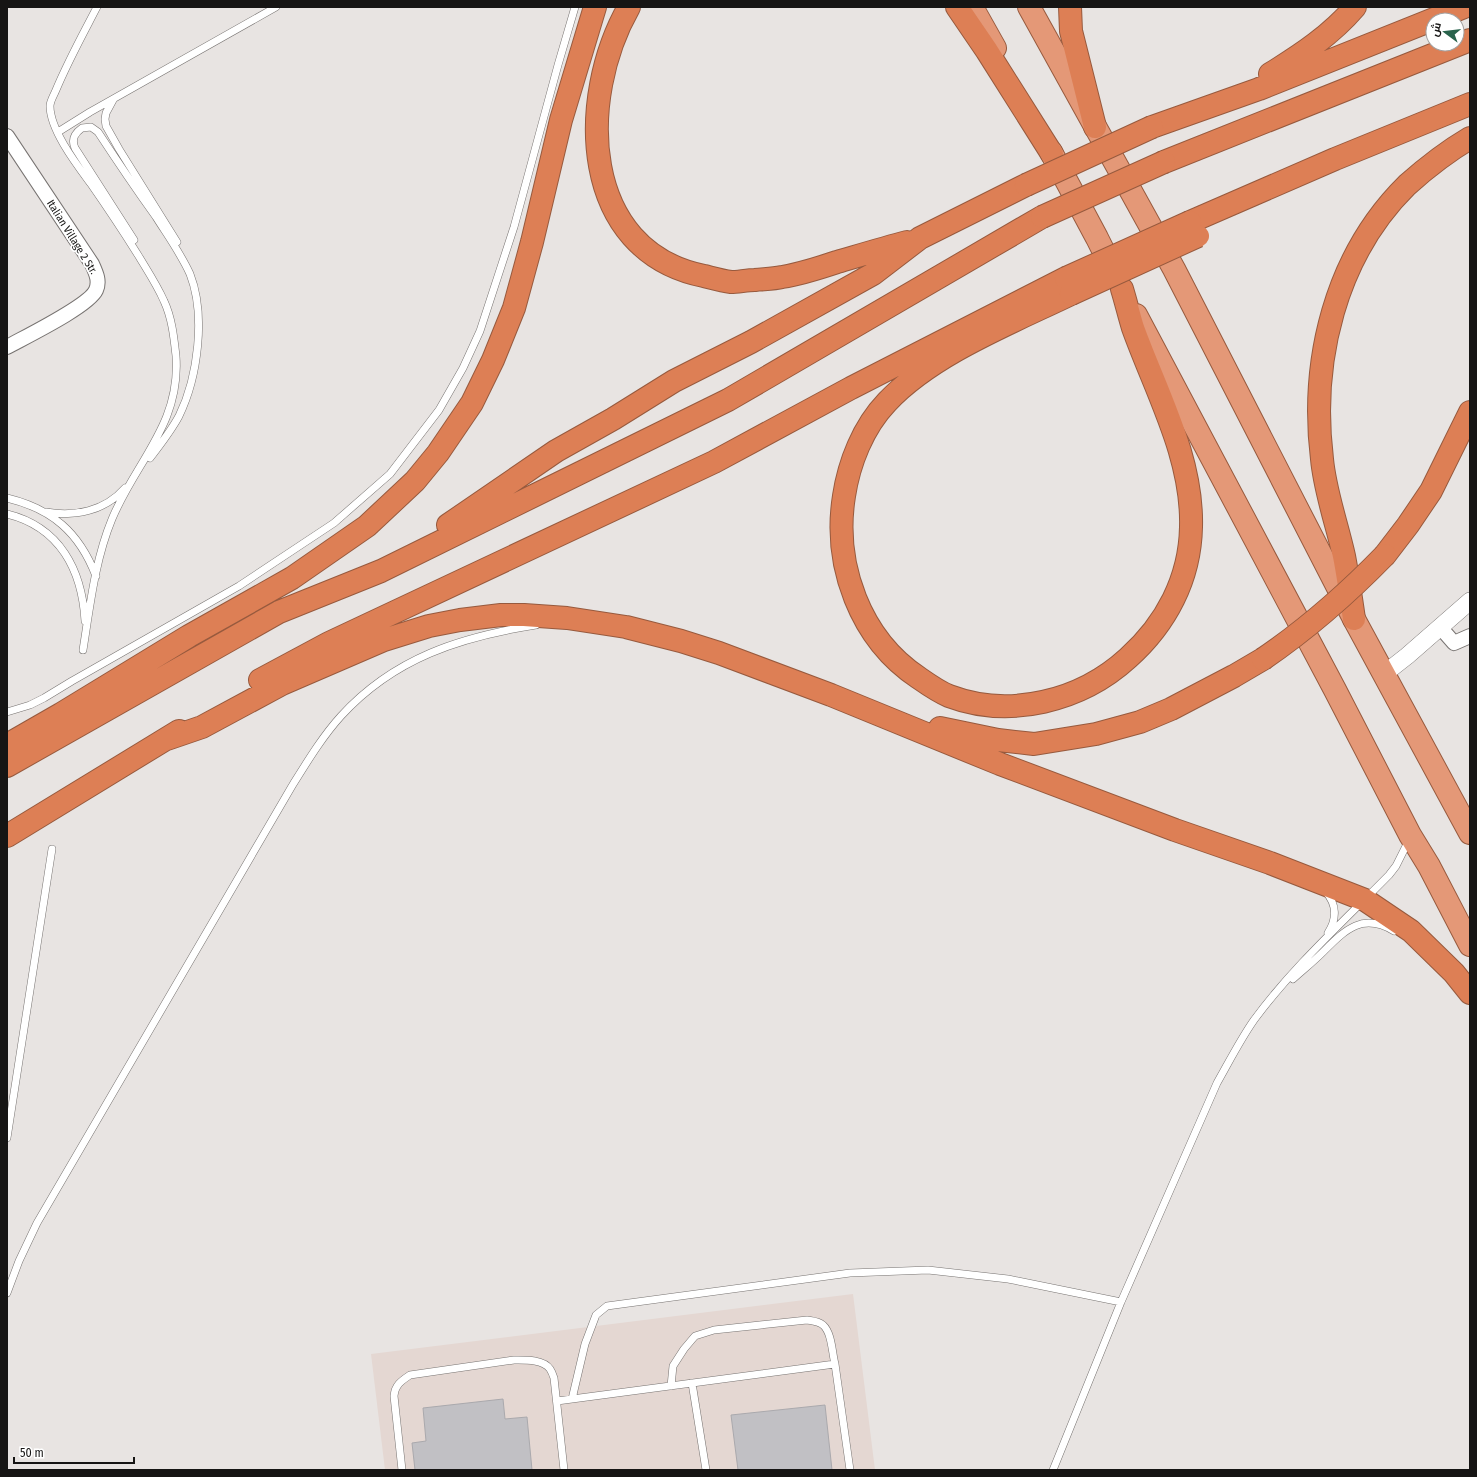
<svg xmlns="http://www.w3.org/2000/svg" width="1477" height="1477" viewBox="0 0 1477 1477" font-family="'Fira Sans Condensed',Cairo,sans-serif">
  <rect width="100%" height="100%" fill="#e8e4e2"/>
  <!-- built -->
  <path fill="#e4d7d2" d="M 853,1294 L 875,1470 L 385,1470 L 371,1354 Z"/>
  <!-- building -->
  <path fill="#c1c0c4" stroke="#aaa9ad" d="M 503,1399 L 505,1419 L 527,1417 L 532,1470 L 415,1470 L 412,1443 L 426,1441 L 423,1408 Z
    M 825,1405 L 832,1470 L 738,1470 L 731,1415 Z"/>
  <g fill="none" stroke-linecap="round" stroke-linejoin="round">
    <!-- service casing -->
    <g stroke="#777371" stroke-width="8">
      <path id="service" d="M 113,100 L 106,113 L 105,119 L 106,126 L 119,149 L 177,242
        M 58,132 L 90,112 L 276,7
        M 134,240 L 75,148 C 71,139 75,133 82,128 L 91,127 L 98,132 C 117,161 136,189 156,217 C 168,236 181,254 190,274 C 206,315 198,377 179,416 C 171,431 160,445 150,458
        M 7,498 C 52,509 79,532 96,576
        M 46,512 C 75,517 105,511 125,488
        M 7,514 C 60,527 82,570 85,621
        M 83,650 C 90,606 95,560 112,519 C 136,461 181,424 176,356 C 174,338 172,318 164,301 C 157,285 147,270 138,255 C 123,231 107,207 91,184 C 77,165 50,130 50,106 C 50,101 54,95 56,90 C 68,61 83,34 97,7
        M 7,712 L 30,705 L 44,698 L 72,681 L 239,586 L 334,523 L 390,474 L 439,410 L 463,368 L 480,331 L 514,227 L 558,65 L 575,7
        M 1325,891 C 1337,904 1337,919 1328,933
        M 1293,979 C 1303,970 1313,962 1323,952 C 1345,930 1362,912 1394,931
        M 7,1138 L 52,849
        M 7,1293 L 19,1261 L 37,1223 L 292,786 C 307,762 322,737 341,716 C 394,658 460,637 536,625
        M 692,1383 L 706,1470
        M 671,1386 L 673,1366 L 684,1349 L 695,1336 L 714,1330 L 807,1320 C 812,1321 818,1321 823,1325 C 832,1333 832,1353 835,1364
        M 572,1399 L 585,1344 L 596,1315 L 607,1306 L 850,1273 L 928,1270 L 1008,1279 L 1121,1302
        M 557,1401 L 835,1364 L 850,1470
        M 402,1470 L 394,1396 C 395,1385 401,1381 410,1375 L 514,1360 C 524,1360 543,1359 550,1369 C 552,1372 553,1375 554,1378 L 564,1470
        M 1053,1470 L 1121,1302 L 1217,1083 C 1229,1062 1240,1040 1254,1020 C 1293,967 1343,922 1389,875 L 1396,866 L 1409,840"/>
    </g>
    <!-- minor casing -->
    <g stroke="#777371" stroke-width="16">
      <path id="minor" d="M 7,136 L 92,264 C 96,273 100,281 96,290 C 89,306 25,337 7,347
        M 1440,627 L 1454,643 L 1470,636"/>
    </g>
    <!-- tertiary casing -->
    <g stroke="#777371" stroke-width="18">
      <path id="tertiary" d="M 1384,674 L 1407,656 L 1470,601"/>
    </g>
    <!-- trunk casing -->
    <g stroke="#975a3e" stroke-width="24">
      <path id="trunk" d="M 972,7 L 995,48
        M 1029,7 L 1174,269 L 1354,619 L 1470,833
        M 1051,152 L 1097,238 L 1116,276
        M 1136,315 L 1334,688 L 1410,835 L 1429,866 L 1470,945"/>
    </g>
    <!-- motorway casing -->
    <g stroke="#975a3e" stroke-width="24">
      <path id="motorway" d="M 629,7 C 577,98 579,251 704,276 C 712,278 722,281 731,282 C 738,282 747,280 755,280 C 764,279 773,279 782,277 C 801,274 819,268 837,262 C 861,255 884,248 907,242
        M 957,7 L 987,51 L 1052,154
        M 1070,7 L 1071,31 L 1095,127
        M 1270,74 C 1301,55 1331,35 1355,7
        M 1152,127 L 1259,89 L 1464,7
        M 1164,162 L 1470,40
        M 1190,222 L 1335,159 L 1470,104
        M 1071,294 C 1011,323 932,354 887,402 C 863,427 849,463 844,496 C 833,565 860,639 919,678 C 929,685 939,692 949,696 C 1010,719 1081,701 1128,658 C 1166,624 1190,579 1191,527 C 1193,457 1156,392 1133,328 C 1129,315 1126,302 1122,289
        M 448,525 L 556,451 L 613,419 L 674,381 L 751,342 L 873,274 L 920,238 L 1026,185
        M 1385,555 L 1408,525 L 1431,491 L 1470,412
        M 1354,619 C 1351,598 1348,577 1344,556 C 1337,524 1325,492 1322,459 C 1310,361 1335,256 1407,185 C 1426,168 1448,151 1470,138
        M 260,680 L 329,643 L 714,462 L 851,388 L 1066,278
        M 940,728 L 998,740 L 1034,744 L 1096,734 L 1140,722 L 1171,709 L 1234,676 L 1263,659
        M 167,739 L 202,727 L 282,684 L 384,640 L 429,626 L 460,620 L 501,615 L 524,615 L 567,618 L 626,627 L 681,641 L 719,653 L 831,695 L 1000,764 L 1175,830 L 1270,863 L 1365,900 L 1411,931 L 1454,973 L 1470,993
        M 7,745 L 61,714 L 189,636 L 292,578 L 367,526 L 415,481 L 438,453 L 472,403 L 493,360 L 514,308 L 532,242 L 561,120 L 595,7
        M 7,766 L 279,612 L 381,571 L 728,400 L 1042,217
        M 7,836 L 179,731"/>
    </g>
    <!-- service -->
    <use href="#service" stroke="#fff" stroke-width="7"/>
    <!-- minor -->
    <use href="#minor" stroke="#fff" stroke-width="14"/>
    <!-- tertiary -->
    <use href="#tertiary" stroke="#fff" stroke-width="17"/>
    <!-- trunk -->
    <use href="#trunk" stroke="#e49877" stroke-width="22"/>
    <!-- motorway -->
    <use href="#motorway" stroke="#dd7f55" stroke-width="22"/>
    <!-- motorway-bridge casing -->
    <g stroke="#975a3e" stroke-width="24" stroke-linecap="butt">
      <path id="motorway-bridge" d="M 1026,185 L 1152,127
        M 1042,217 L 1164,162
        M 1066,278 L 1190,222
        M 1071,294 L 1198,236
        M 1263,659 C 1307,629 1348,593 1385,555"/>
    </g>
    <!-- motorway-bridge -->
    <use href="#motorway-bridge" stroke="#dd7f55" stroke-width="22"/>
  </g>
  <g text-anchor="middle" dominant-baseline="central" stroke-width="3.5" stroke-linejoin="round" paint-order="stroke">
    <!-- street labels -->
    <g font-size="11" fill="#161514" stroke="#fff">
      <text transform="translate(72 237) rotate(58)">Italian Village 2 Str.</text>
    </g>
  </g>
  <!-- border -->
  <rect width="1477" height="1477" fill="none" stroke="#161514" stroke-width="16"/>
  <!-- north arrow -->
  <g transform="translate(1445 32) rotate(285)"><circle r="19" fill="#ffffff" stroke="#a2a1a1"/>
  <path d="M0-3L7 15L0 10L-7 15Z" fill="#29634c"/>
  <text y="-6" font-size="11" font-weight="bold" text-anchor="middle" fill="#161514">ش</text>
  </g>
  <!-- scale -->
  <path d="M14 1457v6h120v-6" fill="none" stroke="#161514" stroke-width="2"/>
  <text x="20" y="1457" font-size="12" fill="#161514" stroke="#ffffff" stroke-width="3" paint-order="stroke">50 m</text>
</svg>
